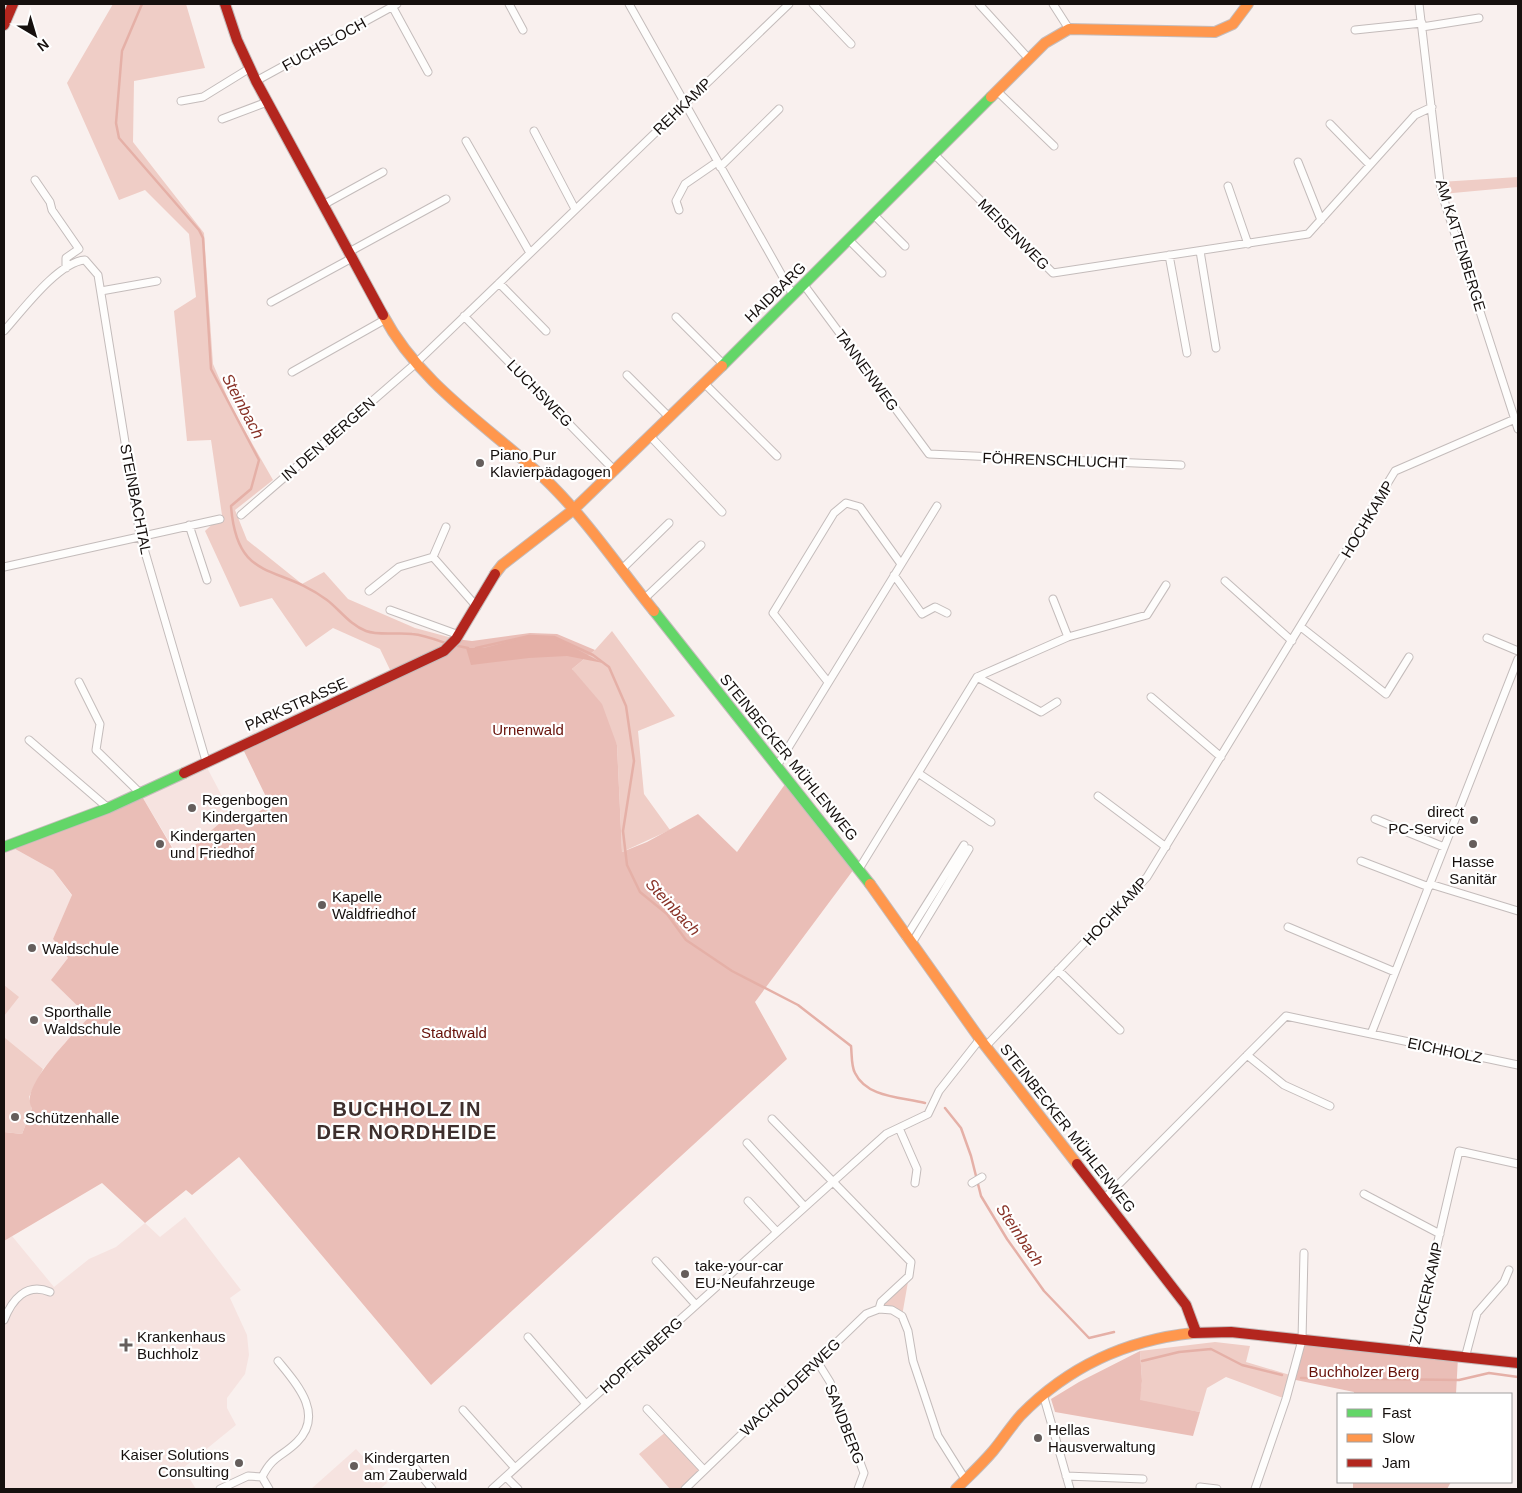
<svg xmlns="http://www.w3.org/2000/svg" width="1522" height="1493" viewBox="0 0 1522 1493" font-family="Helvetica,sans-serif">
  <rect width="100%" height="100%" fill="#f9f0ee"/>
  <!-- built -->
  <path fill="#f6e3e0" d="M 204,762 L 231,813 L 186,853 L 178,856 L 140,793 Z
    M 8,845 L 53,870 L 72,896 L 53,939 L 68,957 L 89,1017 L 43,1069 L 4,1037 L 4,847 Z
    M 185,1217 L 241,1290 L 230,1298 L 247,1335 L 249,1355 L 245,1374 L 227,1398 L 227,1408 L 236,1425 L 183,1468 L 196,1489 L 4,1489 L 4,1241 L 12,1236 L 54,1287 L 89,1259 L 116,1247 L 145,1223 L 160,1237 Z
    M 356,1449 L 387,1483 L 380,1489 L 311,1489 Z"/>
  <!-- green -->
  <path fill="#efcdc6" d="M 113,4 L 186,4 L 205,68 L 134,81 L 133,142 L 204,233 L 213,364 L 232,408 L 273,480 L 235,510 L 247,540 L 302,584 L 324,572 L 348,599 L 415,628 L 456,639 L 393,676 L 380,649 L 333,628 L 306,647 L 272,598 L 240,607 L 205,531 L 222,515 L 211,440 L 187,441 L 174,311 L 196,297 L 189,234 L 145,190 L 119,200 L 67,83 Z
    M 1518,177 L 1518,187 L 1442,194 L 1440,182 Z
    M 612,631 L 675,716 L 638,731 L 644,794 L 670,830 L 622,852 L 617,745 L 572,669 L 595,650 Z
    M 4,985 L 19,997 L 4,1016 Z
    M 4,1037 L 43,1069 L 29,1097 L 32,1108 L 22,1134 L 4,1132 Z
    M 909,1276 L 902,1316 L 879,1309 L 881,1302 Z
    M 1215,1342 L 1250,1346 L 1246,1362 L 1290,1375 L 1283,1398 L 1226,1377 L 1207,1388 L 1200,1412 L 1139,1401 L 1142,1381 L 1140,1351 Z
    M 667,1431 L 703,1469 L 685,1489 L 670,1489 L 639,1454 Z"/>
  <!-- forest -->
  <path fill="#eabeb7" d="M 530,633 L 557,634 L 595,650 L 572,669 L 602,704 L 617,745 L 622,852 L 647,842 L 698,814 L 737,852 L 788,780 L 854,869 L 755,1002 L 787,1059 L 431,1385 L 239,1157 L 192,1195 L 186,1190 L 145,1223 L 102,1183 L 4,1241 L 4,1132 L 22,1134 L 32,1108 C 18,1088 75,1033 89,1017 L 51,980 L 68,958 L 53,939 L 72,895 L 53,870 L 8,845 L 140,793 L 177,856 L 186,853 L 231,813 L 238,824 L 270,805 L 241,745 L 419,664 L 456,639 L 472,641 Z
    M 1302,1340 L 1458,1357 L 1456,1394 L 1354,1394 L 1354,1392 L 1291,1379 Z
    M 1140,1351 L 1142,1381 L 1140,1400 L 1200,1412 L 1193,1436 L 1055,1412 L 1051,1399 L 1079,1382 Z
    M 1353,1482 L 1451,1482 L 1447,1489 L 1353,1489 Z"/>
  <!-- water -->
  <path fill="#e5b0a7" d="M 529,636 L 554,637 L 603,663 L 567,656 L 529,658 L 471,665 L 466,648 L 484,648 Z"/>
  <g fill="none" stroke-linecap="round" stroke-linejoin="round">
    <!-- stream -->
    <path stroke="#e5b0a7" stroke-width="2.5" d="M 142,4 L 122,51 L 116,123 L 119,138 L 199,230 L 203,238 L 211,369 L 259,460 L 251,489 L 231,506 C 237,584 278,563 327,600 C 339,609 350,625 366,631 C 380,636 397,632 412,634 C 424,635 434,639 445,643
      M 458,646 L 468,648
      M 476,648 L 529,636 L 554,637 L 593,655 L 609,667 L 626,706 L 634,761 L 623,831 L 627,865 L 640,892 L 667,914 L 686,940 L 732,971 L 798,1005 L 851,1046 C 852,1054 851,1066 855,1073 C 867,1098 902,1097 925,1103
      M 945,1108 L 961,1128 L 971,1156 L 981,1196 L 1007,1239 L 1044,1291 L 1089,1338 L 1114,1332
      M 1142,1361 L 1179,1352 L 1211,1349 L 1242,1365 L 1282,1375
      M 1301,1378 L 1459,1380 L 1489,1373 L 1518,1377"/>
    <!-- street casing -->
    <g stroke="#c4bcbb" stroke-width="9">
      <path id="street" d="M 509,4 L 523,30
        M 629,4 L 793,295
        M 813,4 L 851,44
        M 979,4 L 1029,59
        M 1053,4 L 1069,29
        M 1419,4 L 1441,191 L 1518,429
        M 392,6 L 428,72
        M 1422,27 L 1479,18
        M 1355,30 L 1422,23
        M 256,81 L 397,4
        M 997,91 L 1054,146
        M 181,101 L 203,97 L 250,68
        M 222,119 L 267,102
        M 1330,124 L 1370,165
        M 534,131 L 575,209
        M 466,141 L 530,253
        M 935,155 L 1053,273 L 1308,234 L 1415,115 L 1432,107
        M 1298,162 L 1321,220
        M 720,167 L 779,109
        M 35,180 L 50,202 L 52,210 L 79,249 L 66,258 L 66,268
        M 1228,186 L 1248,244
        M 323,205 L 383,172
        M 679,210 L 676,201 L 685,184 L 717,162
        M 874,215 L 905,246
        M 849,240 L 882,273
        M 1200,251 L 1216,348
        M 349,252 L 446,199
        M 1169,255 L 1187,353
        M 499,283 L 546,331
        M 804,285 L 929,454 L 1181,465
        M 101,291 L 157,281
        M 271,302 L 352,258
        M 464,316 L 615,471
        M 676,317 L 723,364
        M 4,331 C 22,311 58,262 85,260 L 98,275 L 140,535 L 206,761
        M 292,372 L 386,319
        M 627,375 L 669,417
        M 704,383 L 777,456
        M 650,436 L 722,512
        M 241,515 L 415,364 L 789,4
        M 189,525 L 207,580
        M 433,557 L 477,607
        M 4,567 L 220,519
        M 621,570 L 669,523
        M 894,575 L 922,614 L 935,607 L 947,613
        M 1225,581 L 1292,641
        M 369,591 L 399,567 L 433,557 L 446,527
        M 644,599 L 701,545
        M 1053,599 L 1068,637
        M 390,610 L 459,635
        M 1301,627 L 1386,694 L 1409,657
        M 1487,638 L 1518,651
        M 977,677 L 1041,712 L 1057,702
        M 79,682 L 100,724 L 96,750 L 140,793
        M 828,682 L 773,613 L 834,513 L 846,503 L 860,507 L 901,564
        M 1151,697 L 1221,757
        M 29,740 L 108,808
        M 777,766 L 937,506
        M 918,773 L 991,822
        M 1098,796 L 1166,847
        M 1375,819 L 1444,847
        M 1361,861 L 1429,887
        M 859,869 L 977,677 L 1068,637 L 1147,615 L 1166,585
        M 1430,884 L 1518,911
        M 1288,927 L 1395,972
        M 906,937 L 964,845
        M 912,943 L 969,849
        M 1058,970 L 1120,1030
        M 1371,1034 L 1518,659
        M 986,1046 L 1147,877 L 1395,471 L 1515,419
        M 1247,1055 L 1284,1085 L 1330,1106
        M 772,1119 L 911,1262 L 909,1276 L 881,1302 L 879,1309
        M 899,1128 L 917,1169 L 915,1183
        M 747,1143 L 805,1207
        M 972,1183 L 982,1177
        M 1364,1194 L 1440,1234
        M 1104,1199 L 1286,1016 L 1518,1065
        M 748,1201 L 777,1232
        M 656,1261 L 696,1305
        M 4,1320 C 12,1300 26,1282 50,1292
        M 528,1337 L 586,1404
        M 1412,1352 L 1459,1151 L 1518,1164
        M 1465,1358 L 1477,1313 L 1504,1282 L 1509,1270
        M 817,1361 L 830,1382 L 864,1473 L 858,1489
        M 1043,1394 L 1070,1489
        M 647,1409 L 703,1469
        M 463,1410 L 515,1468
        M 409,1460 L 432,1489
        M 1066,1476 L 1143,1479
        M 262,1477 C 273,1455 282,1457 297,1442 C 325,1414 296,1383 278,1361
        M 506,1477 L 518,1489
        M 1200,1487 L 1217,1489
        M 220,1489 L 248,1476 L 262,1477 L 269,1489
        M 492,1489 L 886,1134 L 928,1114 L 939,1091 L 980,1039
        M 685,1489 L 866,1314 L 879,1309 L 892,1310 L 902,1316 L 908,1331 L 913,1361 L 938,1436 L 965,1479
        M 1255,1489 L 1286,1399 L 1302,1340 L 1304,1253"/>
    </g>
    <!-- fast casing -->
    <g stroke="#c4bcbb" stroke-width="12">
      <path id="fast" d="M 722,366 L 991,97
        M 654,611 L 870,884
        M 4,847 L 108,808 L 184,773"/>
    </g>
    <!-- slow casing -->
    <g stroke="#c4bcbb" stroke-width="12">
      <path id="slow" d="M 991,97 L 1045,43 L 1069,29 L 1215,32 L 1233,24 L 1248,4
        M 383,315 C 420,385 488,426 545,479 C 584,516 620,569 654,611
        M 495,574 L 502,565 L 573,510 L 722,366
        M 870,884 L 980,1039 L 1077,1164
        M 956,1489 C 969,1476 982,1464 993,1451 C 1003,1439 1011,1426 1021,1415 C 1068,1367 1127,1340 1193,1333"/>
    </g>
    <!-- jam casing -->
    <g stroke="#c4bcbb" stroke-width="12">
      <path id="jam" d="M 225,4 L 237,40 L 256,81 L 383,315
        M 4,25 L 13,4
        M 184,773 L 444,651 L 456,639 L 495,574
        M 1077,1164 L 1186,1305 L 1196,1332
        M 1193,1333 L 1231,1332 L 1518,1363"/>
    </g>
    <!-- street -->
    <use href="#street" stroke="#fefdfc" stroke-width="7"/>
    <!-- fast -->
    <use href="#fast" stroke="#63d668" stroke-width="10"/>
    <!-- slow -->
    <use href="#slow" stroke="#ff974d" stroke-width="10"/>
    <!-- jam -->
    <use href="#jam" stroke="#b3261e" stroke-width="10"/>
  </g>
  <!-- markers -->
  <g fill="#655e5c" stroke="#fff" stroke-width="2">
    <circle cx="480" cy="463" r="5"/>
    <circle cx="192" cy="808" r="5"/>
    <circle cx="1474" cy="820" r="5"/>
    <circle cx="160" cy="844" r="5"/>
    <circle cx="1473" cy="844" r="5"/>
    <circle cx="322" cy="905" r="5"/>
    <circle cx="32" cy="948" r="5"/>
    <circle cx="34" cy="1020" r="5"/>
    <circle cx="15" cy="1117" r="5"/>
    <circle cx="685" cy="1274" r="5"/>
    <path d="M123.5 1337.5h5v5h5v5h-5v5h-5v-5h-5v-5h5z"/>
    <circle cx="1038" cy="1438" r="5"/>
    <circle cx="239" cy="1463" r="5"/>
    <circle cx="354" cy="1466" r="5"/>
  </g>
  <g text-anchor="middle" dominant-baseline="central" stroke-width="4.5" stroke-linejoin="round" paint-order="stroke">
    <!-- street labels -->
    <g font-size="15" fill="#16100e" stroke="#fff">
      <text transform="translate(324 44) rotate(-29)">FUCHSLOCH</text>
      <text transform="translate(682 106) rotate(-44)">REHKAMP</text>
      <text transform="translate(1014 234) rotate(45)">MEISENWEG</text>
      <text transform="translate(1461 245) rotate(73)">AM KATTENBERGE</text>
      <text transform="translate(775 292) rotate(-44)">HAIDBARG</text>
      <text transform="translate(867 370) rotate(54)">TANNENWEG</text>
      <text transform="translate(540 393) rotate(46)">LUCHSWEG</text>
      <text transform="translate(328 439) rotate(-41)">IN DEN BERGEN</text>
      <text transform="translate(1055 460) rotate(2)">FÖHRENSCHLUCHT</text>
      <text transform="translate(136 499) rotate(79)">STEINBACHTAL</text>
      <text transform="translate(1367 519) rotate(-59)">HOCHKAMP</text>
      <text transform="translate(296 704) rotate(-24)">PARKSTRASSE</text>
      <text transform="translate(789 757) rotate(51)">STEINBECKER MÜHLENWEG</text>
      <text transform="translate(1115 911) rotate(-47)">HOCHKAMP</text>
      <text transform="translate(1445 1050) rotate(12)">EICHHOLZ</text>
      <text transform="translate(1068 1128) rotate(52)">STEINBECKER MÜHLENWEG</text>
      <text transform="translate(1426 1293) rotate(-77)">ZUCKERKAMP</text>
      <text transform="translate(641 1355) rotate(-42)">HOPFENBERG</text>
      <text transform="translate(790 1387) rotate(-44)">WACHOLDERWEG</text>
      <text transform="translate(845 1424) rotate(69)">SANDBERG</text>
    </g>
    <!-- poi labels -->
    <g font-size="15" fill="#16100e" stroke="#fff" text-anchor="start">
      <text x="490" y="454">Piano Pur<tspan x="490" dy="17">Klavierpädagogen</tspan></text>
      <text x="202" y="799">Regenbogen<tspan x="202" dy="17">Kindergarten</tspan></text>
      <text x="1464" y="811" text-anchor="end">direct<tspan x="1464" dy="17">PC-Service</tspan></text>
      <text x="170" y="835">Kindergarten<tspan x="170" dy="17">und Friedhof</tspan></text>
      <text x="1473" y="861" text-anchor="middle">Hasse<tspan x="1473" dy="17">Sanitär</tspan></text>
      <text x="332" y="896">Kapelle<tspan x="332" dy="17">Waldfriedhof</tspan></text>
      <text x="42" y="948">Waldschule</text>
      <text x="44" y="1011">Sporthalle<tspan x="44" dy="17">Waldschule</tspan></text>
      <text x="25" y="1117">Schützenhalle</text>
      <text x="695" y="1265">take-your-car<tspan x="695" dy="17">EU-Neufahrzeuge</tspan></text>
      <text x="137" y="1336">Krankenhaus<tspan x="137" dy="17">Buchholz</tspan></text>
      <text x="1048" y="1429">Hellas<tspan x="1048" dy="17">Hausverwaltung</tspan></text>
      <text x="229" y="1454" text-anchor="end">Kaiser Solutions<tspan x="229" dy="17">Consulting</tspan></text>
      <text x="364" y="1457">Kindergarten<tspan x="364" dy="17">am Zauberwald</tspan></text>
    </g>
    <!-- park labels -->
    <g font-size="15" fill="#671109" stroke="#fff">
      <text x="528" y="729">Urnenwald</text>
      <text x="454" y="1032">Stadtwald</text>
      <text x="1364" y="1371">Buchholzer Berg</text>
    </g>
    <!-- water labels -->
    <g font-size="16" font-style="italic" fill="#883227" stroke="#fff">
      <text transform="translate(243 406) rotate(62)">Steinbach</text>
      <text transform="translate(673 907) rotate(47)">Steinbach</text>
      <text transform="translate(1020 1235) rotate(56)">Steinbach</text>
    </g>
    <!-- district labels -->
    <g font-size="20" font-weight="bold" letter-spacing="1" fill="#3e2f2d" stroke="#fff">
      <text x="407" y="1109">BUCHHOLZ IN<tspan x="407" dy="23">DER NORDHEIDE</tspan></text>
    </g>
  </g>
  <!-- border -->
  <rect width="1522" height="1493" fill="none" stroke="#16100e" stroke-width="10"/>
  <!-- legend -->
  <rect x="1337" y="1393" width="175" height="90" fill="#ffffff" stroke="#a29f9f"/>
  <rect x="1347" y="1409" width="25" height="8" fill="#63d668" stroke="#a29f9f"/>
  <text x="1382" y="1418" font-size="15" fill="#16100e">Fast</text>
  <rect x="1347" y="1434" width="25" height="8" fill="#ff974d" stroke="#a29f9f"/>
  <text x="1382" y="1443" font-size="15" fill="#16100e">Slow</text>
  <rect x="1347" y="1459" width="25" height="8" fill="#b3261e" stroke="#a29f9f"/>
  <text x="1382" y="1468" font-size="15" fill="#16100e">Jam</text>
  <!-- north arrow -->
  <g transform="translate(35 35) rotate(142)" stroke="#ffffff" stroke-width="4" paint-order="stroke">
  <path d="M0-4L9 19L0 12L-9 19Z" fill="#16100e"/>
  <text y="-8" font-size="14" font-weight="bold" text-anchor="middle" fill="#16100e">N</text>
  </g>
</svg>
